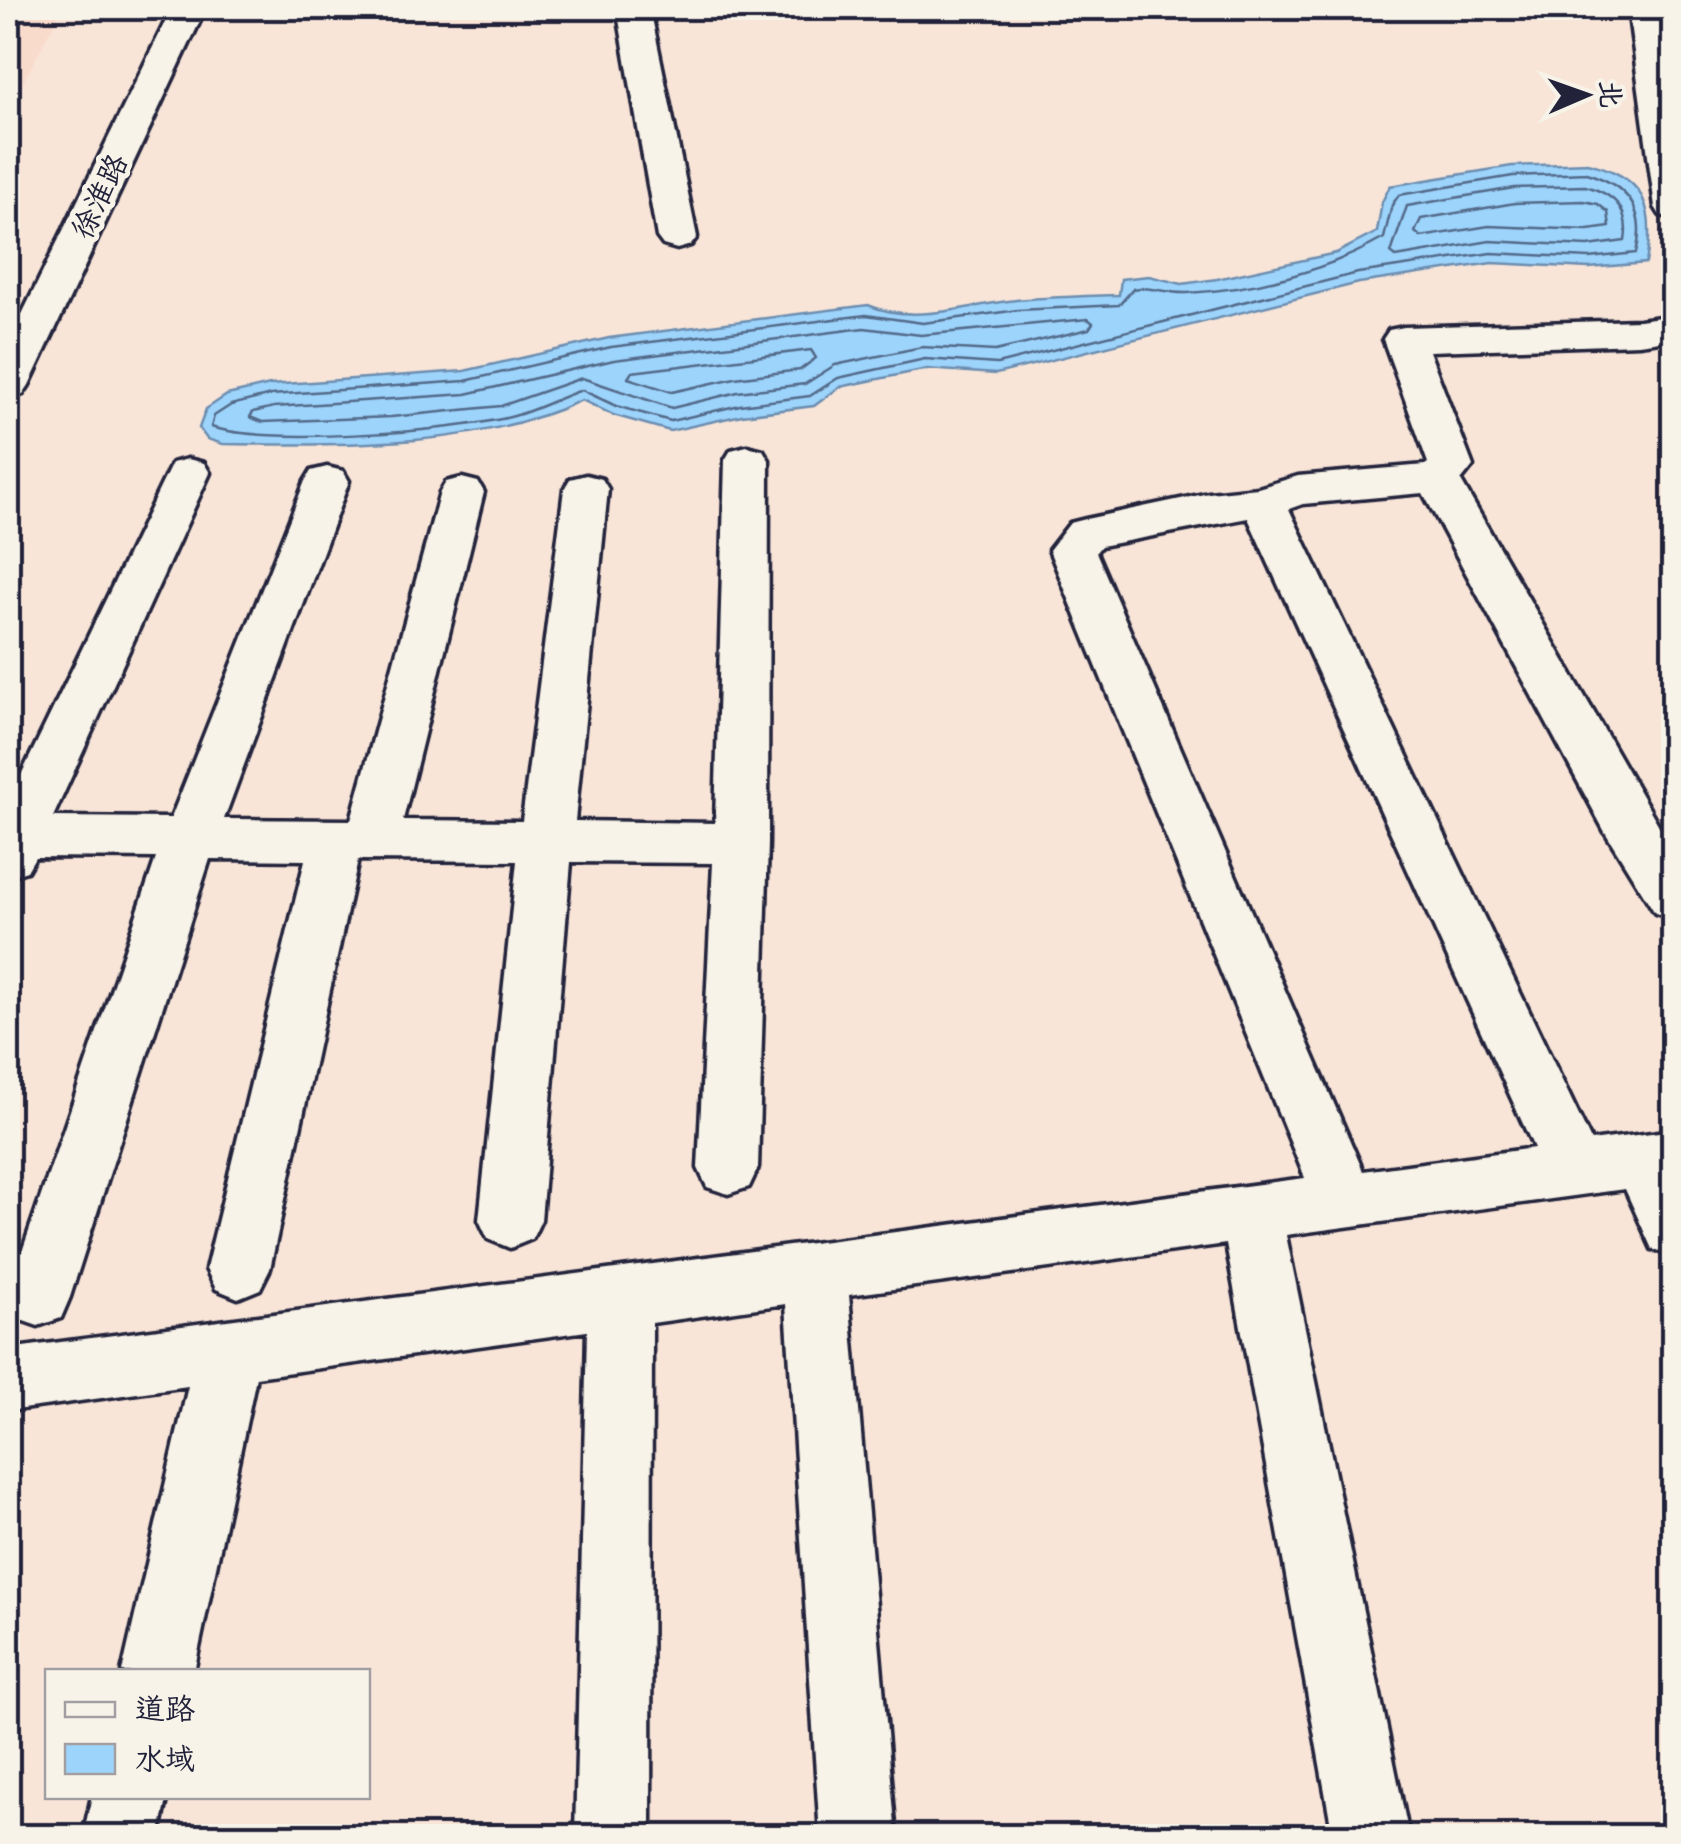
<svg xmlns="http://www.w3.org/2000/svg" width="1681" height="1844" viewBox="0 0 1681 1844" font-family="Itim,'LXGW WenKai TC',sans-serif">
  <rect width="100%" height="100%" fill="#f8e5d8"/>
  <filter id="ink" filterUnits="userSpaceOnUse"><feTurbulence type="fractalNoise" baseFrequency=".01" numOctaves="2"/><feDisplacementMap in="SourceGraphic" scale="20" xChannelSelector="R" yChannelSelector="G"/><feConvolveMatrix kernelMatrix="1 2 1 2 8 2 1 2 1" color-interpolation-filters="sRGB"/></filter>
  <g filter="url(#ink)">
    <!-- built -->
    <path fill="#f9dbcc" d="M 8,8 L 62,8 L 8,112 Z"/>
    <!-- water -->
    <path fill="#9dd4fc" stroke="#6c8daf" stroke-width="2.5" d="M 1587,163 C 1645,176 1656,207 1646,263 L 1589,268 L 1492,263 L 1359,283 L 996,374 L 927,369 L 840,387 L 814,406 L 742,415 L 670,431 L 613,415 L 582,400 C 478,449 337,445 223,444 L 207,439 L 199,428 L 206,409 L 227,395 L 270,385 L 464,371 L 609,338 L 868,305 C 915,325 967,305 1016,300 C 1050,297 1085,296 1119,295 L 1121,279 L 1149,276 L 1182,284 L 1217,279 L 1336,253 L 1377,232 L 1382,202 L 1390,186 L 1512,166 Z"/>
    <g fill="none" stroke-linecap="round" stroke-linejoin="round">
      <!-- shore -->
      <path stroke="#536988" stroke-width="2.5" d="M 1586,173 C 1628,185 1647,210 1636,253 L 1589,258 L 1491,253 L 1358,273 L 997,364 L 925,359 L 838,378 L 810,396 L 740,405 L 671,421 L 616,406 L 582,390 C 558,398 535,411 510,417 C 450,432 268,445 211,427 L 214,416 L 231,405 L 271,395 L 465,381 L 611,347 L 866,315 L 923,323 L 1018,310 L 1119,305 L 1133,289 L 1140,288 C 1156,288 1171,294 1187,293 C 1254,290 1326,271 1384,238 L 1392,205 L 1399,195 L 1513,176 Z
        M 1585,186 C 1615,194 1630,210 1625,241 L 1588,246 L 1490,241 L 1396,257 L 1391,253 L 1407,206 L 1514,188 Z
        M 1584,201 L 1598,204 L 1608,212 L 1610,227 L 1588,230 L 1489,226 L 1421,237 L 1415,232 L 1421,219 L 1515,203 Z
        M 1088,319 L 1093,323 L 1089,329 L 995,351 L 922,347 L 835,365 L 805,384 L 738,392 L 672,408 L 582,378 L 501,406 L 391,417 L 262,422 L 250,417 L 253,412 L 274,407 L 466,394 L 614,360 L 864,328 L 921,335 Z
        M 811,350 L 816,358 L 800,370 L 735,378 L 672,392 L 628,378 L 632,372 Z"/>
      <!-- minor casing -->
      <g stroke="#22223b" stroke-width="7">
        <path id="minor" d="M 617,8 L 650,8 L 697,237 L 691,245 L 677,249 L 663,245 L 657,237 Z
          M 1628,8 L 1661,8 L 1674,86 L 1674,218 L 1660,215 L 1655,207 Z
          M 1674,315 L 1674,339 L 1639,344 L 1429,351 L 1473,466 L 1461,481 L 1674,852 L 1674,919 L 1655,913 L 1605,832 L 1423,493 L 1303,504 L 1289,509 L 1591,1141 L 1674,1130 L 1674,1257 L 1652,1249 L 1625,1189 L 1286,1235 L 1409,1836 L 1333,1836 L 1226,1244 L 849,1295 L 896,1836 L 820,1836 L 786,1304 L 652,1323 L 651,1836 L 575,1836 L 587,1331 L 256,1377 L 194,1672 L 122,1672 L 188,1386 L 8,1411 L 8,1349 L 1305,1178 L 1049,550 L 1070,523 L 1086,519 L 1209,493 L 1258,488 L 1298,476 L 1425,465 L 1428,463 L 1383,339 L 1389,330 L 1404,327 L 1639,320 ZM 1248,518 L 1534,1148 L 1363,1171 L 1096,552 L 1101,546 Z
          M 747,446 L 763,450 L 769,460 L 768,843 L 758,1168 L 749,1187 L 728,1194 L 707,1187 L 698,1168 L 713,863 L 571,862 L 541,1220 L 532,1239 L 510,1248 L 488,1239 L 479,1220 L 517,861 L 358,860 L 270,1269 L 260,1289 L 238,1298 L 216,1289 L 206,1269 L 305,860 L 210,859 L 70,1297 L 61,1318 L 38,1326 L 15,1318 L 8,1293 L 156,858 L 35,857 L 27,871 L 8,877 L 8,802 L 172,463 L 188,459 L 204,463 L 210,473 L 53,817 L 171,818 L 305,481 L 311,471 L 327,467 L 343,471 L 349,481 L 224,819 L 351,820 L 440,492 L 446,482 L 462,478 L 478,482 L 484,492 L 403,820 L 522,821 L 564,489 L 570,479 L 586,475 L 602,479 L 608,489 L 575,821 L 715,823 L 725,460 L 731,450 Z
          M 92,1796 L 168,1796 L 159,1836 L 83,1836 Z"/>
      </g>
      <!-- major casing -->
      <g stroke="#22223b" stroke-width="7">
        <path id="major" d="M 172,8 L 206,8 L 29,385 L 23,394 L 8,398 L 8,343 Z"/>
      </g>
      <!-- minor -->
      <use href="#minor" fill="#f7f3e8" fill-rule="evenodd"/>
      <!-- major -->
      <use href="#major" fill="#f7f3e8" fill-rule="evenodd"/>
    </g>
  </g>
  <g text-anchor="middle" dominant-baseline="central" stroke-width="10" stroke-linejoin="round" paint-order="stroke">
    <!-- far-street labels -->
    <g font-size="30" fill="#22223b" stroke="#f7f3e8">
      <text transform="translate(99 196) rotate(-64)">徐淮路</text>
    </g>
  </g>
  <!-- margin -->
  <rect width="1681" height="1844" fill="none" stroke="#f7f3e8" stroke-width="40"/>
  <rect x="20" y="20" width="1641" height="1804" fill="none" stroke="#22223b" stroke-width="4" filter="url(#ink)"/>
  <!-- legend -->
  <rect x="45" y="1669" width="325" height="130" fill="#f7f3e8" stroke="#a29fa3" stroke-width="2.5"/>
  <rect x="65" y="1702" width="50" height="15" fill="#f7f3e8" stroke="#a29fa3" stroke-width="2.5"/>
  <text x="135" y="1719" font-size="30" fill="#22223b">道路</text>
  <rect x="65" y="1744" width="50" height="30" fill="#9dd4fc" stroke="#a29fa3" stroke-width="2.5"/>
  <text x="135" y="1769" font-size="30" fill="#22223b">水域</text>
  <!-- north arrow -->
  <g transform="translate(1586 95) rotate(88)" stroke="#f7f3e8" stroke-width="8" paint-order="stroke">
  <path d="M0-8L18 38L0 25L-18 38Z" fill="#22223b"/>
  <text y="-15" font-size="28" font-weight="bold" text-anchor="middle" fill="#22223b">北</text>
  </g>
</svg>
